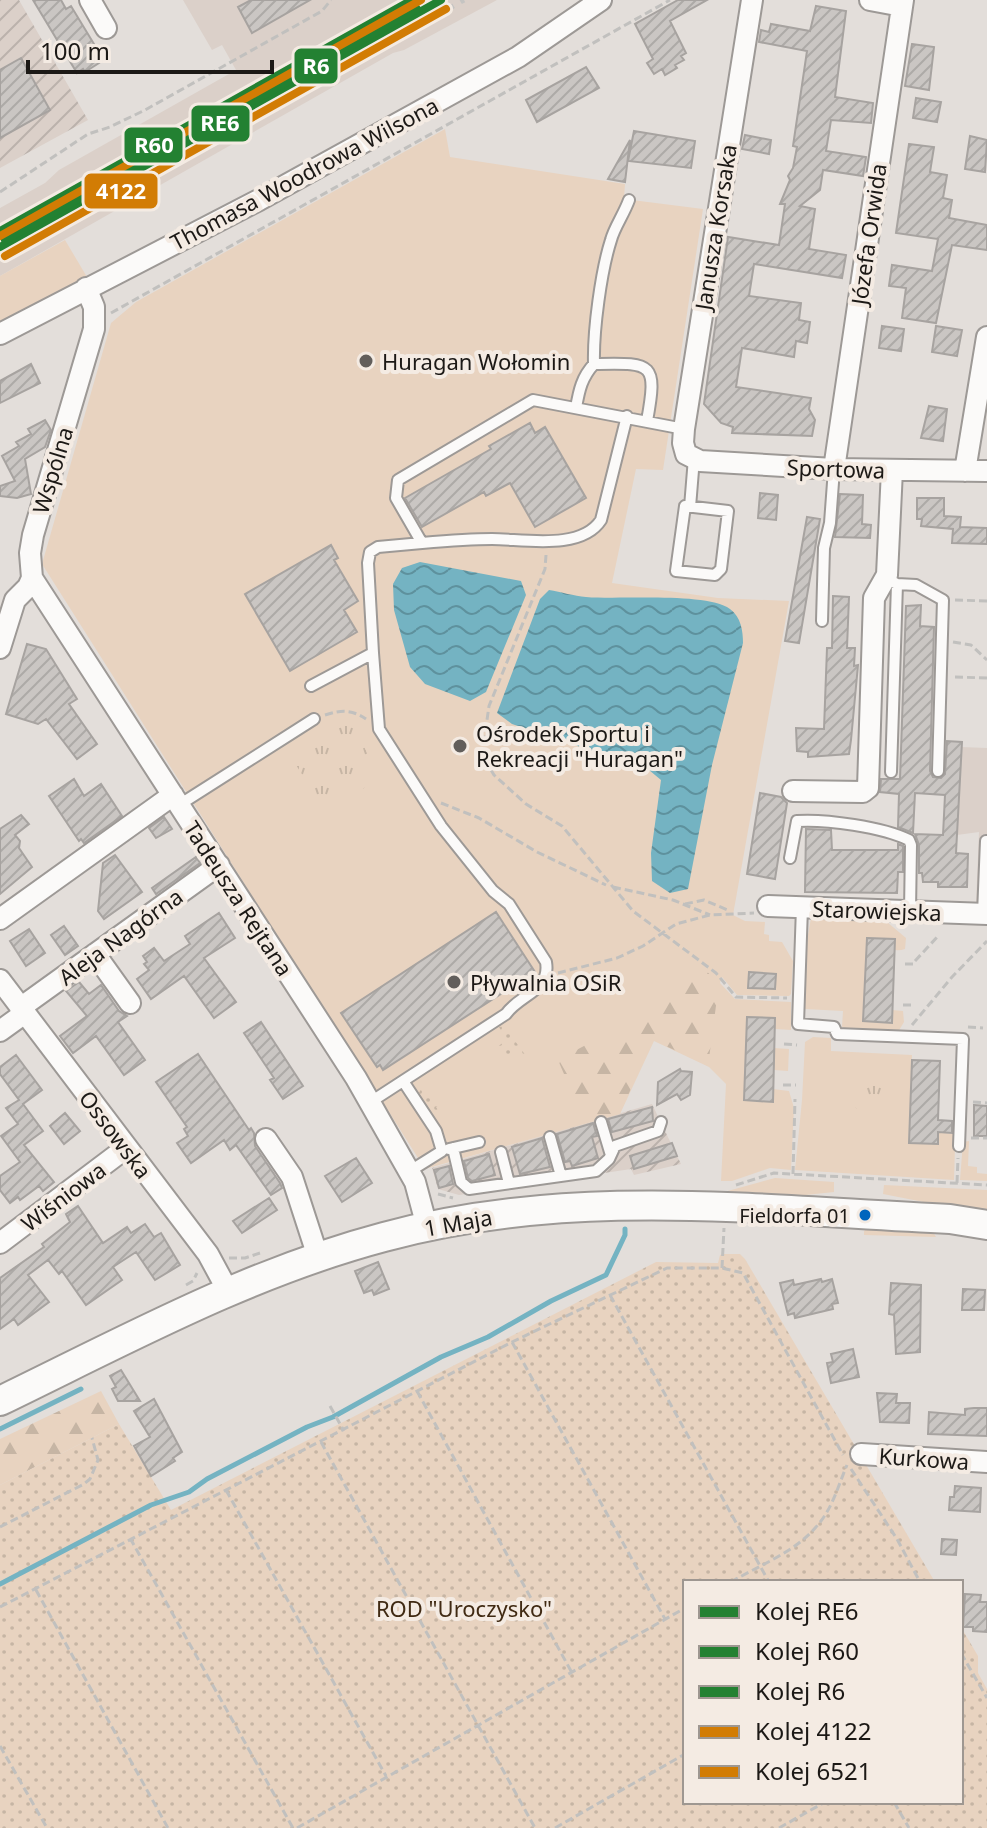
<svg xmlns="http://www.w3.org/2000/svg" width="987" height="1828" viewBox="0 0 987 1828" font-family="'Noto Sans',sans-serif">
  <defs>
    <pattern id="industrial-furrows" width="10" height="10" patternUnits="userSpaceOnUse" patternTransform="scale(2)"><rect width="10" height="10" fill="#dbd0c9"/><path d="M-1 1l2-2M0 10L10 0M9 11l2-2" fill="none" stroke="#bbb2ac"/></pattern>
    <pattern id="forest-firs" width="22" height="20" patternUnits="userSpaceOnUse" patternTransform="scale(2)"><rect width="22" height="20" fill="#e8d3c0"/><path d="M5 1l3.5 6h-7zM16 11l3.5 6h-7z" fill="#c6b5a4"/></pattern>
    <pattern id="park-tufts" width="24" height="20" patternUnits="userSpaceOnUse" patternTransform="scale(2)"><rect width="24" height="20" fill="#e8d3c0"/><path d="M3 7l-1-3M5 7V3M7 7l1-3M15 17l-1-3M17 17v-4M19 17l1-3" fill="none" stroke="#c6b5a4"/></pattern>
    <pattern id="garden-dots" width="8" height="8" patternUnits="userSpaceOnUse" patternTransform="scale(2)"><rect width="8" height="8" fill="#e8d3c0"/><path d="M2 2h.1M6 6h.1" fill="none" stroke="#c6b5a4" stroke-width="1.8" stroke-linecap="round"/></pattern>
    <pattern id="water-waves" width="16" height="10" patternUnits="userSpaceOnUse" patternTransform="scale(2)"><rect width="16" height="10" fill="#74b3c2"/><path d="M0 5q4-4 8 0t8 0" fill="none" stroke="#5e919d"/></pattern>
    <pattern id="building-hatch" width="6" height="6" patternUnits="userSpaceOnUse" patternTransform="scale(2)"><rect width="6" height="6" fill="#cac6c3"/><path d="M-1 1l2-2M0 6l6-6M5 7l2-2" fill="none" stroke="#adaaa7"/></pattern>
  </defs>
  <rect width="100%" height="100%" fill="#e3deda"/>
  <!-- built -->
  <path fill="#dbd0c9" d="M 183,0 L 497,0 L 404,50 L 393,53 L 0,276 L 0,208 L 45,183 L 59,170 L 236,70 L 222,45 L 212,50 Z
    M 961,747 L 987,748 L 987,903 L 976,903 L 979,832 L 957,835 Z"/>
  <!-- industrial -->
  <path fill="url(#industrial-furrows)" d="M 0,0 L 19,0 L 88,120 L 0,168 Z
    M 652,1104 L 681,1164 L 634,1175 L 631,1169 L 459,1195 L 438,1189 L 432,1168 Z"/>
  <!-- grass -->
  <path fill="#e8d3c0" d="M 445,129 L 450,157 L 625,184 L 624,199 L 703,209 L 663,470 L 636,469 L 612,583 L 718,598 L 789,601 L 733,915 L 745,921 L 765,922 L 764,934 L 769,935 L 769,941 L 782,942 L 793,961 L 791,994 L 789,996 L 737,995 L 722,977 L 720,983 L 735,999 L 791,1002 L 791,1030 L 775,1029 L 775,1018 L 747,1018 L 744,1100 L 772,1102 L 773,1089 L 789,1091 L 794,1108 L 791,1170 L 770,1168 L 732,1181 L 721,1181 L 726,1084 L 709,1067 L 654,1041 L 620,1114 L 425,1169 L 42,564 L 111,323 L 136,302 Z
    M 65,240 L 87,277 L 0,323 L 0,276 Z
    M 811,918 L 887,922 L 906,938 L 905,949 C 892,954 879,943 867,939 L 863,1021 L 891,1023 L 892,1010 L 903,1011 L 904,1022 L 898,1032 L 846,1029 L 842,1027 L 843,1011 L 805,1009 L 805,952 Z
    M 813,1037 L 831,1038 L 831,1051 L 912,1055 L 909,1143 L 937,1144 L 938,1132 L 953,1134 L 955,1147 L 954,1180 L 795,1170 L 802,1100 L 805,1042 Z
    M 774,1048 L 789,1049 L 788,1071 L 774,1070 Z
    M 969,1141 L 968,1166 L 977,1167 L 977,1173 L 987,1174 L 987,1181 L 960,1180 L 963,1142 Z
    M 775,1178 L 834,1182 L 834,1192 L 796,1196 L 724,1192 Z
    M 884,1185 L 987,1190 L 987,1209 L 939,1205 L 883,1194 Z
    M 868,1228 L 933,1232 L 936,1237 L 864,1235 L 864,1231 Z"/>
  <!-- forest -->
  <path fill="url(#forest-firs)" d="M 704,969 L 719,983 L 708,1066 L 653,1040 L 620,1113 L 585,1123 L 558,1060 C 573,1052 588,1043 604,1037 C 649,1018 667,1027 679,971 Z
    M 101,1391 L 119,1424 L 0,1485 L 0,1439 Z"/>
  <!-- park -->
  <path fill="url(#park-tufts)" d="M 345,712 L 381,778 L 325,811 L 286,749 Z
    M 858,1082 L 880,1084 L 884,1095 L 883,1107 C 865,1112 849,1112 845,1093 Z"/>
  <!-- garden -->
  <path fill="url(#garden-dots)" d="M 504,1026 L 526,1056 L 524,1064 L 516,1052 L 504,1059 L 497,1047 L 507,1040 L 499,1027 Z
    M 423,1085 L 440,1105 L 436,1107 L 442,1117 L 434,1116 L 419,1093 Z
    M 723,1254 L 740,1254 L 745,1259 L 935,1582 L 685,1582 L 685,1802 L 961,1802 L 961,1627 L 978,1656 L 978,1673 L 987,1689 L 987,1828 L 0,1828 L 0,1485 L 119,1424 L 171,1510 L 656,1262 L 718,1263 L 720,1255 Z"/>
  <!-- water -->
  <path fill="url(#water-waves)" d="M 420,562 L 521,581 L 526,595 L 486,692 L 470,701 L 425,684 L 410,667 L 394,610 L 393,584 L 402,568 Z
    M 549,590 C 561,592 574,596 586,597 C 619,600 706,592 730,609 C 741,617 743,631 743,643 L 712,765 L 688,889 L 670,893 L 652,881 L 651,853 L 661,780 L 649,770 L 512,724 L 497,713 L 540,599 Z"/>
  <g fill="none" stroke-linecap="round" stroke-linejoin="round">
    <!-- stream -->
    <path stroke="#74b3c2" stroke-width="5" d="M 0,1429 L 81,1389
      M 0,1584 L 151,1505 L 189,1492 L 207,1479 L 307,1427 L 333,1417 L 441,1357 L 488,1337 L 551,1301 L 606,1275 L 625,1235 L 625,1229"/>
  </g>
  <!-- building -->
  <path fill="url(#building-hatch)" stroke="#a7a3a0" stroke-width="2" d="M 33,0 L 61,0 L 66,9 L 71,6 L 97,49 L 92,53 L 99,63 L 85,72 L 83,69 L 77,73 Z
    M 251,0 L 310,0 L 252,33 L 238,7 Z
    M 678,0 L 707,0 L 670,21 L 686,53 L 681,56 L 684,60 L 675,65 L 677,68 L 665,75 L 662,69 L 654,74 L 647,63 L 653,59 L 635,24 Z
    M 816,6 L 846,11 L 835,97 L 873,103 L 871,123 L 831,120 L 826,151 L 866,157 L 863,176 L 823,170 L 820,190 L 800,206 L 815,209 L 809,249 L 846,255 L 842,278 L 754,264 L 749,296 L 801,303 L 799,320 L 810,322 L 807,343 L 796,341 L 794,357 L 742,348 L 736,387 L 811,398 L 809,409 L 815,420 L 812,436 L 732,433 L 733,427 L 721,423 L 704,404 L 728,237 L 779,245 L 785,204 L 780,204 L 790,180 L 788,176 L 793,168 L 797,147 L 793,146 L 807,51 L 759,42 L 761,30 L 769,32 L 771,24 L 810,31 Z
    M 912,44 L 934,47 L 929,90 L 905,86 Z
    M 21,58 L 50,110 L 0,138 L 0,70 Z
    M 586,67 L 599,88 L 537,122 L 526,100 Z
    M 916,98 L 941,102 L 937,122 L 913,118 Z
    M 634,131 L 695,141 L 691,168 L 628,161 Z
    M 745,135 L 771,140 L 769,154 L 742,149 Z
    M 970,136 L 987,140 L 985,172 L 965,169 Z
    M 630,140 L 625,182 L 608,179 Z
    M 909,144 L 934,147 L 930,172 L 947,175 L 943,198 L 952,200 L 949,218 L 987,225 L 987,250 L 952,245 L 936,323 L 902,318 L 906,288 L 889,286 L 892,265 L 932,271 L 938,239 L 896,233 Z
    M 882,326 L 904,329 L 901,351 L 879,348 Z
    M 936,326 L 962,330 L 957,356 L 932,352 Z
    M 31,364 L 40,383 L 0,403 L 0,381 Z
    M 929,406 L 947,409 L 943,441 L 921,438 Z
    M 45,420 L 51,430 L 45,447 L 25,459 L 31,494 L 17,498 L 0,496 L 0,486 L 15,481 L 2,456 L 19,446 L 16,442 L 31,434 L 28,429 Z
    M 530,423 L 535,433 L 545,427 L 586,498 L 535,527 L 510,483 L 486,496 L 484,492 L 422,527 L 405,498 L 491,449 L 489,446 Z
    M 760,493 L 778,495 L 776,520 L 758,518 Z
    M 840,494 L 863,495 L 862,524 L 871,525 L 870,538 L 835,537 Z
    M 917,498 L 944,498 L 944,516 L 961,517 L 960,527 L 987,528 L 987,544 L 952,543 L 953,529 L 921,526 L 922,519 L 917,519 Z
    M 807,517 L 820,519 L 799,643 L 785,641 Z
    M 331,545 L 338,558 L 334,560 L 358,601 L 344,610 L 357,632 L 290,671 L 245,594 Z
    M 833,596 L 849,597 L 847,648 L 855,648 L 854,666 L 858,665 L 851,740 L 849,754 L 808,757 L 808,752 L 797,751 L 796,728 L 824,729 L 827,648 L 832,648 Z
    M 921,605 L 920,626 L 934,627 L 930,771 L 933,777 L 941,778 L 945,774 L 947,741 L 962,742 L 956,853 L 968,854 L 967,887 L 938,887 L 938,882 L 923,882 L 922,873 L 919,873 L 919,845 L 915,834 L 943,835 L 945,795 L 915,793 L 913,833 L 898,827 L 899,794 L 880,792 L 881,779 L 900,779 L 906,606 Z
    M 27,644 L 46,649 L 77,699 L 69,704 L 97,744 L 77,759 L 46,719 L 38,724 L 6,714 Z
    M 74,779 L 84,796 L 101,784 L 122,816 L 84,843 L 81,839 L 79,841 L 49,796 Z
    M 760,793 L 781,797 L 787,803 L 775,879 L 747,874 Z
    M 21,815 L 29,824 L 15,835 L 20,841 L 19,848 L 32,867 L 0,894 L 0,829 Z
    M 164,817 L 172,829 L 156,838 L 149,828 Z
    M 806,829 L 831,830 L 832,850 L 898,850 L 898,844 L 903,846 L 903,872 L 898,872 L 897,893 L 805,892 Z
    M 115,855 L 142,892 L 104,919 L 98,911 L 103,863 Z
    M 196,857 L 200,863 L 156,894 L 152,888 Z
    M 496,912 L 535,972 L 383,1070 L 380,1065 L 377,1067 L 341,1013 Z
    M 219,913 L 235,938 L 204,958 L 236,1002 L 214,1018 L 184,976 L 151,999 L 137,979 L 149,970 L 144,964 L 147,962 L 143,956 L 154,948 L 164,961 L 190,944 L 185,936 Z
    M 64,926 L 78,946 L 65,955 L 51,935 Z
    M 29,929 L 45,953 L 26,966 L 10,941 Z
    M 867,938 L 895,939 L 892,1023 L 863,1021 Z
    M 749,972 L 776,974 L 775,989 L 748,988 Z
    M 79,982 L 89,994 L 101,985 L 119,1011 L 127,1016 L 118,1022 L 145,1060 L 124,1075 L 96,1036 L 73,1053 L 60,1036 L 87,1016 L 66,991 Z
    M 747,1017 L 775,1018 L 773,1102 L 744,1100 Z
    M 261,1022 L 303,1086 L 283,1099 L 270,1080 L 274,1078 L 244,1033 Z
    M 198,1054 L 249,1130 L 251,1128 L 254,1133 L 255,1146 L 280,1183 L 282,1188 L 271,1195 L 236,1145 L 230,1150 L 224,1140 L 191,1163 L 177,1143 L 188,1136 L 184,1129 L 187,1127 L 156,1082 Z
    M 16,1055 L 42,1090 L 23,1104 L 43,1131 L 24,1145 L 54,1182 L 43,1191 L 39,1186 L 20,1200 L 18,1197 L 10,1203 L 0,1190 L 0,1176 L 20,1162 L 1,1136 L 18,1124 L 6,1108 L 19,1100 L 0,1074 L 0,1067 Z
    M 912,1060 L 940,1061 L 938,1120 L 952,1121 L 952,1133 L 938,1132 L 938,1144 L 909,1143 Z
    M 680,1069 L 681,1071 L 692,1072 L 690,1095 L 681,1100 L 677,1094 L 657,1105 L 658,1082 Z
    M 974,1105 L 987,1106 L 987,1136 L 974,1136 Z
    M 652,1107 L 653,1121 L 612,1132 L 608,1119 Z
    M 65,1113 L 80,1131 L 64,1144 L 50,1126 Z
    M 593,1123 L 597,1136 L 592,1137 L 598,1158 L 572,1166 L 570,1161 L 565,1162 L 557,1134 Z
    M 542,1138 L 550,1167 L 520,1174 L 512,1147 Z
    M 672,1143 L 677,1156 L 634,1169 L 630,1156 Z
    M 489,1154 L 495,1175 L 472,1181 L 468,1178 L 464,1161 Z
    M 356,1158 L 372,1183 L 342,1202 L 325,1176 Z
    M 449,1166 L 453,1184 L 439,1188 L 434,1170 Z
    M 269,1198 L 277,1210 L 242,1233 L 233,1221 Z
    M 78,1206 L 103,1243 L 127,1227 L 131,1233 L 145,1224 L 154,1237 L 161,1233 L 180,1265 L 155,1280 L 136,1252 L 113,1267 L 122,1280 L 86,1305 L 62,1271 L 59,1274 L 48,1260 L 28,1275 L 49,1302 L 18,1325 L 14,1319 L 0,1329 L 0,1278 L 44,1247 L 42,1244 L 70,1222 L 66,1214 Z
    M 378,1262 L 389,1289 L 374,1295 L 372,1290 L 364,1293 L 355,1271 Z
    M 821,1279 L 822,1282 L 832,1279 L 838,1303 L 832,1304 L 833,1309 L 795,1318 L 794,1313 L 788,1315 L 780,1283 L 793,1280 L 794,1285 Z
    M 891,1283 L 921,1285 L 920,1352 L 896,1354 L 894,1315 L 889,1314 Z
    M 963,1289 L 985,1290 L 984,1310 L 962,1310 Z
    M 853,1349 L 859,1377 L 831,1383 L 827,1363 L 833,1362 L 831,1354 Z
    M 121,1370 L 140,1401 L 118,1401 L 112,1389 L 116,1387 L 110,1376 Z
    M 877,1393 L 897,1394 L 896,1403 L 910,1403 L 909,1423 L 880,1422 Z
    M 154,1399 L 182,1452 L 173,1458 L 175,1461 L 151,1476 L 134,1446 L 150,1437 L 134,1411 Z
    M 974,1408 L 987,1408 L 987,1436 L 928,1434 L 929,1412 L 965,1415 L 965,1409 Z
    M 955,1486 L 981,1488 L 980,1512 L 949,1510 L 950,1497 L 954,1497 Z
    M 942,1539 L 957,1540 L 956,1555 L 941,1554 Z
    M 965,1594 L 981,1595 L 980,1602 L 987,1602 L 987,1632 L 973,1631 L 973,1627 L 963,1627 Z"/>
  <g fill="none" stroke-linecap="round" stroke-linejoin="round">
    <!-- service casing -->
    <g stroke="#9d9996" stroke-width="14">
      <path id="service" d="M 594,364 C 593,331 601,271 611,240 C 614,228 624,214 629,200
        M 576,408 C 579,390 582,377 594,364 C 652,363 658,361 647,421
        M 685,506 L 728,511 L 721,569 L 715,575 L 676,571 Z
        M 690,507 L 694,458
        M 422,543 C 445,541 468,539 492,539 C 523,539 581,551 601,520 L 627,416
        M 885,578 L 897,584 L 916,585 L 943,600 L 938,771
        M 822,621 L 824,548 L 830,523 L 834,469
        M 373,653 L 368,563 L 370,552 L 378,547 L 422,543 L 396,498 L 398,480 L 533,400 L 684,429
        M 311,686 L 373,653 L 379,729 L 441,826 L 493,891 L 509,904 L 546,962 C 551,991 520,994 506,1014 L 369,1103
        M 891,772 L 897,584
        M 179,805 L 314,719
        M 790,858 L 797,821 C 825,819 883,827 909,840 L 911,845 L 910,911
        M 802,907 L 798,1024 L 834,1027 L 837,1034 L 963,1039 L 959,1146
        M 983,914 L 986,841
        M 403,1081 L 436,1131 L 442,1151 L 410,1171
        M 601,1122 L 610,1152
        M 550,1137 L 561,1176
        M 453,1148 L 461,1182 L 469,1189 L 596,1171 L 609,1159 L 615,1146 L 658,1131 L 661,1122
        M 449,1149 L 479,1142
        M 501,1152 L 509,1183"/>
    </g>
    <!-- minor casing -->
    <g stroke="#9d9996" stroke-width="24">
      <path id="minor" d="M 90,0 L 106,28
        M 752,0 L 684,429 L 683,443 L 686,454 L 700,461 L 834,469 L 987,471
        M 870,0 L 902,6
        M 0,334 L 259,200 L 518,57 L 601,0
        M 834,469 L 903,0
        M 965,471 L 987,337
        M 32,578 L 356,1078 L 415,1182 L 427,1227
        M 0,648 L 15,600 L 28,587 L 32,578 L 30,553 L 33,535 L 94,329 L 94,307 L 86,288
        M 793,791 L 863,792 L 868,788 L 874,598 L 887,575 L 892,470
        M 768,906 L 987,914
        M 0,919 L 173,795
        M 95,954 L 130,1003
        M 0,980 L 208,1254 L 228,1291
        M 20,1008 L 219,865
        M 0,1031 L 25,1013
        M 266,1139 L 292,1177 L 318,1257
        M 0,1243 L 126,1148
        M 861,1454 L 987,1462"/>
    </g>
    <!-- secondary casing -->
    <g stroke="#9d9996" stroke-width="32">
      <path id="secondary" d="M 0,1401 C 126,1340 248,1273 384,1237 C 574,1186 757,1210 950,1219 L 987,1225"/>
    </g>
    <!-- path -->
    <path stroke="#c1c0be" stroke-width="3" stroke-dasharray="8 4" stroke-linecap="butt" d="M 0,192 L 88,134 L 110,127 L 145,110 L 322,11 L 331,0
      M 111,313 L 670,0
      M 546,555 L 545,569 L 489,706 L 483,748 L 487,763 L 494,775 L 526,804 L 562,826 L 633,911 L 716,973 L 736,997 L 787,998
      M 955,600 L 987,601
      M 953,642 L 971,645 L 987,660
      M 955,677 L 987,678
      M 325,715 C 341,710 351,709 366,719
      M 441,803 L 479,818 L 537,852 L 606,885
      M 613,887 L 673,900 L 710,915
      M 685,904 L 704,900 L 730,911
      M 915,961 L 939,935
      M 905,964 L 914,964
      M 558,973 L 617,958 L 643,946 L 676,924 L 710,915 L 754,913
      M 903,1005 L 913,1005
      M 912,1025 L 952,977 L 987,941
      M 968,1027 L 983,1028
      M 784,1044 L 797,1045
      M 783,1085 L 796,1085
      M 973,1102 L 987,1103
      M 971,1138 L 987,1138
      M 793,1174 L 795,1099
      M 957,1183 L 958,1158
      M 736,1185 L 774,1173 L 987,1185
      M 438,1194 L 453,1198
      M 229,1258 L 245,1258 L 260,1253
      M 722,1268 L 724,1228
      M 186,1285 L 193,1281 L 197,1273
      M 610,1295 L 769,1582
      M 512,1342 L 665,1619
      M 417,1391 L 571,1671
      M 330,1406 L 344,1431
      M 321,1442 L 535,1828
      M 851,1469 L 897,1539 L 920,1582
      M 226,1490 L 386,1776
      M 0,1527 L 84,1484 L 90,1479 L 98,1460 L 92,1438
      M 130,1538 L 293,1828
      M 731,1582 C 758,1566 795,1552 816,1527 C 832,1510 838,1486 847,1465
      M 36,1590 L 168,1828
      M 0,1607 L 512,1342 L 667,1268 L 722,1268 L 743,1273 L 843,1455
      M 961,1653 L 987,1698
      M 0,1746 L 47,1828
      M 894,1802 L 909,1828
      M 297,1828 L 685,1608
      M 555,1828 L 685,1754
      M 779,1828 L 825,1802"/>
    <!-- service -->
    <use href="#service" stroke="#fbfaf9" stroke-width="10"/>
    <!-- minor -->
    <use href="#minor" stroke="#fbfaf9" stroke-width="20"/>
    <!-- secondary -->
    <use href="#secondary" stroke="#fbfaf9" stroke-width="28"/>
    <!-- rail -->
    <path stroke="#c5c4c2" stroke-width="5" stroke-dasharray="16 8" stroke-linecap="butt" d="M 0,260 L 464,0"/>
    <!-- rail-1 casing -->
    <g stroke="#f4ebe3" stroke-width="14">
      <path id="rail-1" d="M 0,247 L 441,0"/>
    </g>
    <!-- rail-2 casing -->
    <g stroke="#f4ebe3" stroke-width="14">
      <path id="rail-2" d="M 0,231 L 412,0"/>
    </g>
    <!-- rail-3 casing -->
    <g stroke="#f4ebe3" stroke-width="14">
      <path id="rail-3" d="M 5,240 L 417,9"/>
    </g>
    <!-- rail-4 casing -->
    <g stroke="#f4ebe3" stroke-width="14">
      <path id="rail-4" d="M 5,256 L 446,9"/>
    </g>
    <!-- rail-5 casing -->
    <g stroke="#f4ebe3" stroke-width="14">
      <path id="rail-5" d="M 0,236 L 421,0"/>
    </g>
    <!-- rail-1 -->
    <use href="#rail-1" stroke="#238132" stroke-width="8"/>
    <!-- rail-2 -->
    <use href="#rail-2" stroke="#238132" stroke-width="8"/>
    <!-- rail-3 -->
    <use href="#rail-3" stroke="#238132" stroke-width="8"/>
    <!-- rail-4 -->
    <use href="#rail-4" stroke="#d27c04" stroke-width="8"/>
    <!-- rail-5 -->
    <use href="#rail-5" stroke="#d27c04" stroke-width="8"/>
  </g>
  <!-- markers -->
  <g fill="#625e5b" stroke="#f4ebe3" stroke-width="3">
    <circle cx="366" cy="361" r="8"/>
    <circle cx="460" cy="746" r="8"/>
    <circle cx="454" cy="982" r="8"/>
  </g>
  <circle fill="#0065bd" stroke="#f4ebe3" stroke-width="3" cx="865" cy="1215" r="7"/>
  <g text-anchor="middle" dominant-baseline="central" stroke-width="8" stroke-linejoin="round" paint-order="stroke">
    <!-- bus labels -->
    <g font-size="20" fill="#1c1916" stroke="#f4ebe3" text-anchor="end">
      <text x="850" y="1215">Fieldorfa 01</text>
    </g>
    <!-- street labels -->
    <g font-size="22" fill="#1c1916" stroke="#f4ebe3">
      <text transform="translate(304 173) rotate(-28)">Thomasa Woodrowa Wilsona</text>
      <text transform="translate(715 227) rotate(-81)">Janusza Korsaka</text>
      <text transform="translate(868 234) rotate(-82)">Józefa Orwida</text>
      <text transform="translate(836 468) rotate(2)">Sportowa</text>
      <text transform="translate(52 470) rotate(-73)">Wspólna</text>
      <text transform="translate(239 898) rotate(57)">Tadeusza Rejtana</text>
      <text transform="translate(877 910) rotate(2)">Starowiejska</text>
      <text transform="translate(120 936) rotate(-36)">Aleja Nagórna</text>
      <text transform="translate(116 1134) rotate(53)">Ossowska</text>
      <text transform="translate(63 1196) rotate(-37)">Wiśniowa</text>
      <text transform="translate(458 1222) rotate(-10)">1 Maja</text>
      <text transform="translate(924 1458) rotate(4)">Kurkowa</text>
    </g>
    <!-- poi labels -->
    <g font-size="22" fill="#1c1916" stroke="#f4ebe3" text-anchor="start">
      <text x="382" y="361">Huragan Wołomin</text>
      <text x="476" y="733">Ośrodek Sportu i<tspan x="476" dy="25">Rekreacji "Huragan"</tspan></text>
      <text x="470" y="982">Pływalnia OSiR</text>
    </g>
    <!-- park labels -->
    <g font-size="22" fill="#402a13" stroke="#f4ebe3">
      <text x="464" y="1608">ROD "Uroczysko"</text>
    </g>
  </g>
  <g stroke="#f4ebe3" stroke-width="3">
    <rect x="293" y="47" width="46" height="38" rx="8" fill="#238132"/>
    <rect x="190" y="104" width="61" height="39" rx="8" fill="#238132"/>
    <rect x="123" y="126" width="61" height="38" rx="8" fill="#238132"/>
    <rect x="83" y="172" width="76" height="38" rx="8" fill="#d27c04"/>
  </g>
  <g font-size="22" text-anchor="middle" font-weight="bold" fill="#fff">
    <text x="316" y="74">R6</text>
    <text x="220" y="131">RE6</text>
    <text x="154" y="153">R60</text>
    <text x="121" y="199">4122</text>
  </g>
  <!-- legend -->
  <rect x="683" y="1580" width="280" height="224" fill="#f4ebe3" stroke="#9e9791" stroke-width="2"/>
  <rect x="699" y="1606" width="40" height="12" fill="#238132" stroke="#9e9791" stroke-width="2"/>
  <text x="755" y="1620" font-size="24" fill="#1c1916">Kolej RE6</text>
  <rect x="699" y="1646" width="40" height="12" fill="#238132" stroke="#9e9791" stroke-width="2"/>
  <text x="755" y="1660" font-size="24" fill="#1c1916">Kolej R60</text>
  <rect x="699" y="1686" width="40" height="12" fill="#238132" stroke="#9e9791" stroke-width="2"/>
  <text x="755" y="1700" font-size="24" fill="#1c1916">Kolej R6</text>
  <rect x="699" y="1726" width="40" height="12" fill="#d27c04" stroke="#9e9791" stroke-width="2"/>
  <text x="755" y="1740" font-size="24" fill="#1c1916">Kolej 4122</text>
  <rect x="699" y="1766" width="40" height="12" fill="#d27c04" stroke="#9e9791" stroke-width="2"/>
  <text x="755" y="1780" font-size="24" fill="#1c1916">Kolej 6521</text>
  <!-- scale -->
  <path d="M28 60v12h244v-12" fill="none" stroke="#1c1916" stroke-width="4"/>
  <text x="40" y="60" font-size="24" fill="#1c1916" stroke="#f4ebe3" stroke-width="6" paint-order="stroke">100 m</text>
</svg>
